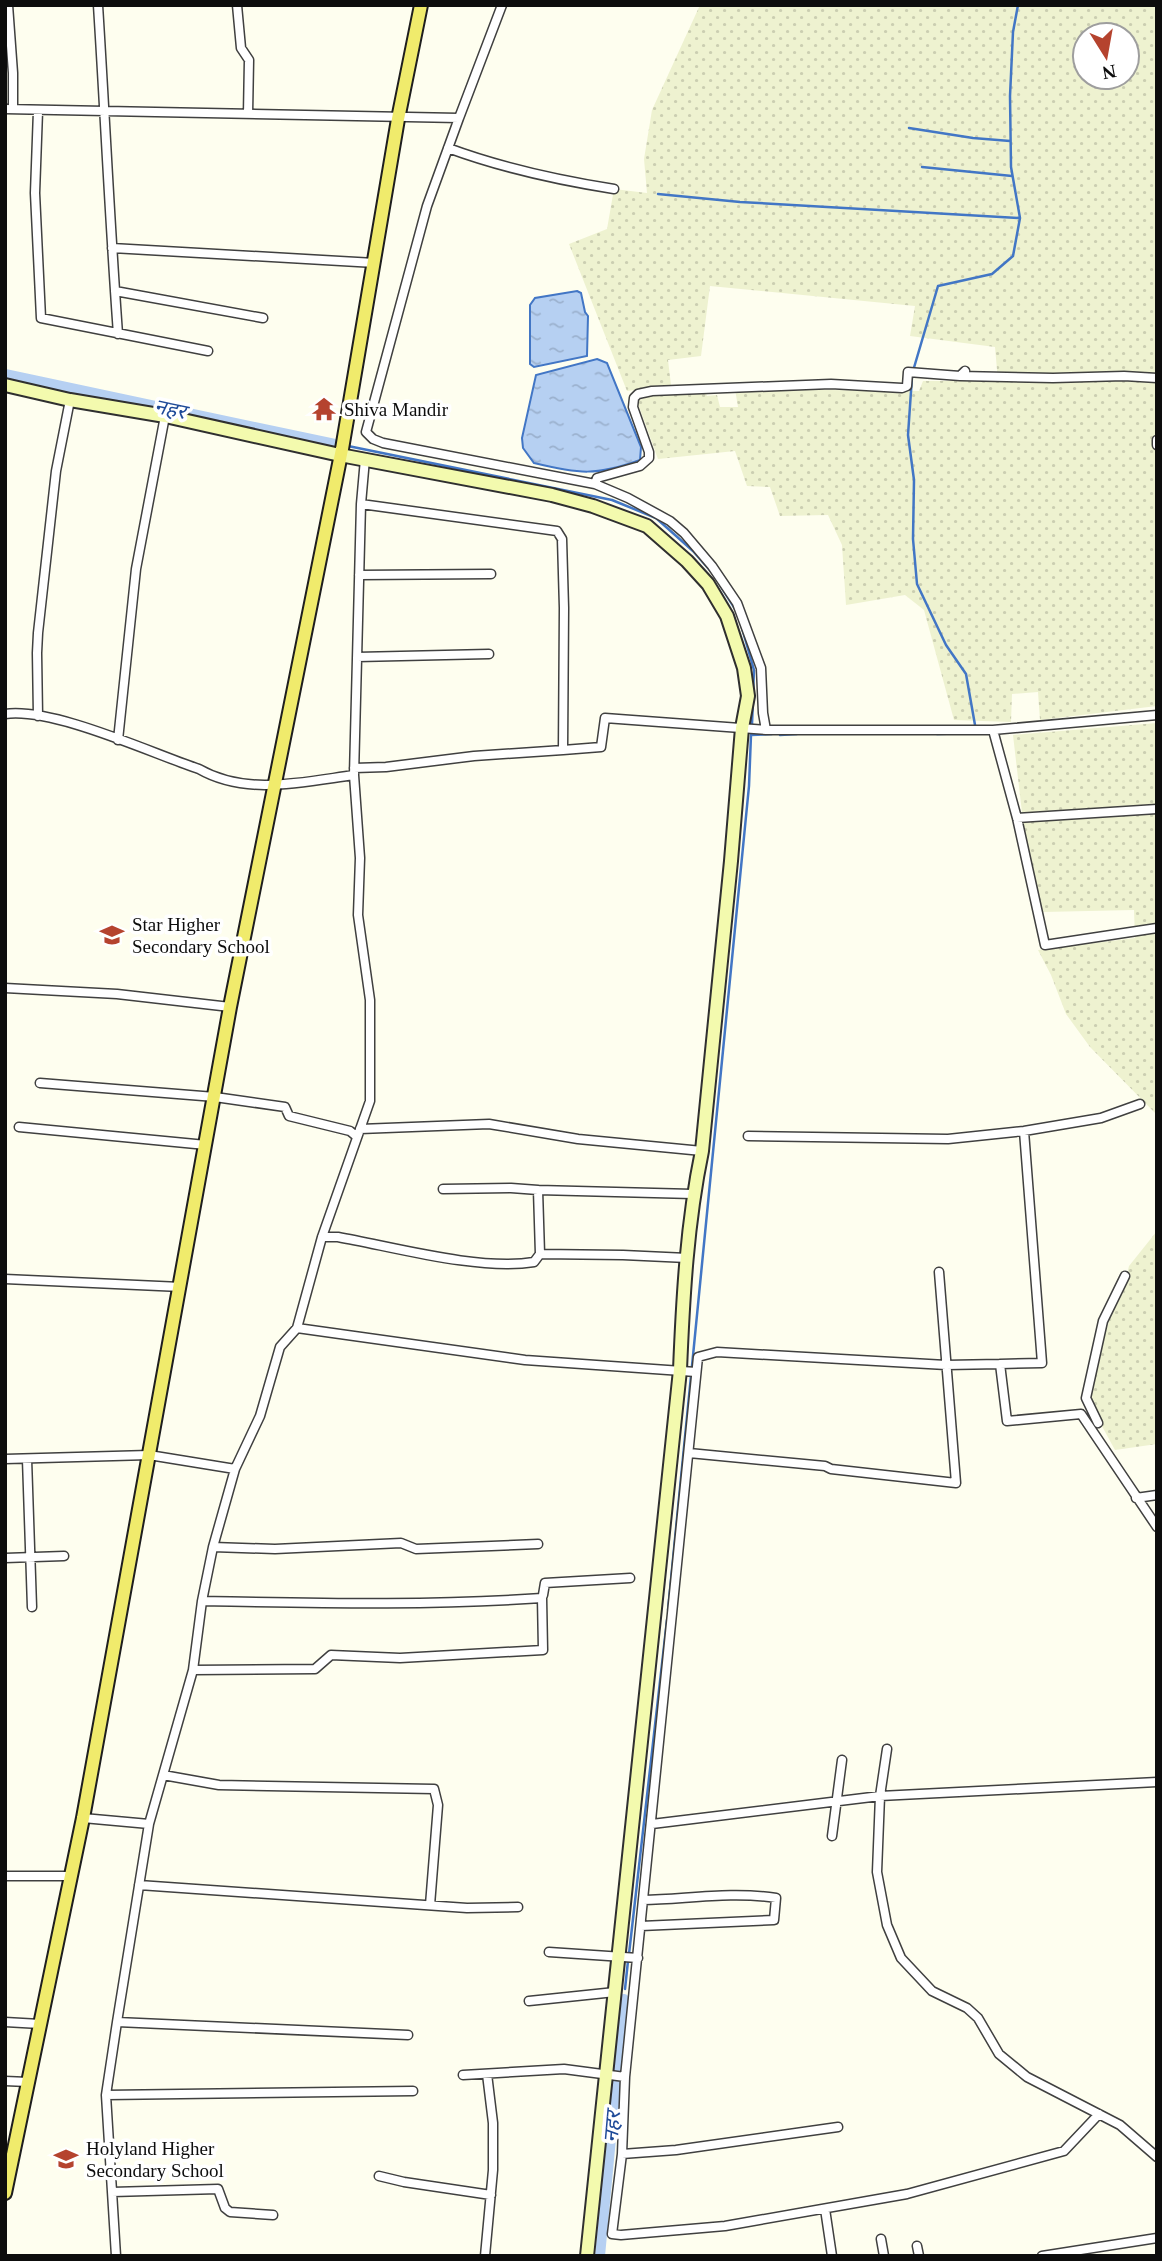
<svg xmlns="http://www.w3.org/2000/svg" width="1162" height="2261" viewBox="0 0 1162 2261" font-family="'Times New Roman','Noto Sans Devanagari',serif">
  <defs>
    <pattern id="farmland-dots" width="8" height="8" patternUnits="userSpaceOnUse" patternTransform="scale(1.75)"><rect width="8" height="8" fill="#eef2d0"/><path d="M2 2h.1M6 6h.1" fill="none" stroke="#cbceb1" stroke-width="1.8" stroke-linecap="round"/></pattern>
    <pattern id="water-ripples" width="26" height="14" patternUnits="userSpaceOnUse" patternTransform="scale(1.75)"><rect width="26" height="14" fill="#b6d0f2"/><path d="M2 4q2-2 4 0t4 0M15 11q2-2 4 0t4 0" fill="none" stroke="#9bb1ce"/></pattern>
  </defs>
  <rect width="100%" height="100%" fill="#fefeef"/>
  <!-- farmland -->
  <path fill="url(#farmland-dots)" fill-rule="evenodd" d="M 700,5 L 1157,5 L 1157,706 L 1040,720 L 1038,692 L 1012,694 L 1011,722 L 954,720 L 924,610 L 905,595 L 846,605 L 842,545 L 828,515 L 780,516 L 770,487 L 747,486 L 735,451 L 658,459 L 637,401 L 651,395 L 705,391 L 707,396 L 717,395 L 720,407 L 738,407 L 735,389 L 919,391 L 923,381 L 998,381 L 995,347 L 910,336 L 915,306 L 710,286 L 701,356 L 668,360 L 671,385 L 627,391 L 569,244 L 607,229 L 614,189 L 647,193 L 644,159 L 652,110 ZM 1085,35 L 1127,35 L 1127,77 L 1085,77 Z
    M 1157,723 L 1157,1115 L 1090,1047 L 1066,1014 L 1051,975 L 1038,950 L 1135,938 L 1134,910 L 1043,912 L 1026,847 L 1013,735 Z
    M 1157,1231 L 1157,1444 L 1115,1450 L 1097,1417 L 1091,1397 L 1100,1351 L 1111,1315 L 1124,1286 L 1129,1266 Z"/>
  <!-- water -->
  <path fill="url(#water-ripples)" stroke="#4276c5" stroke-width="2" d="M 577,291 L 581,293 L 585,312 L 588,316 L 587,356 L 534,367 L 530,364 L 530,305 L 535,298 Z
    M 597,359 L 607,363 L 641,447 L 640,460 C 596,476 579,474 534,463 L 523,448 L 522,438 L 536,375 Z"/>
  <g fill="none" stroke-linecap="round" stroke-linejoin="round">
    <!-- stream -->
    <path stroke="#4276c5" stroke-width="2.5" d="M 909,128 L 973,138 L 1010,141
      M 922,167 L 1012,176
      M 658,194 L 740,202 L 1020,218
      M 913,371 L 938,286 L 992,274 L 1013,256 L 1020,218 L 1011,167 L 1010,96 L 1013,32 L 1018,5
      M 912,377 L 908,435 L 914,480 L 913,539 L 917,584 L 946,645 L 966,674 L 975,725
      M 348,446 L 612,500 L 656,518 L 693,551 L 715,576
      M 720,585 L 737,612
      M 742,628 L 754,670 L 753,693
      M 752,724 L 753,700
      M 937,734 L 977,733
      M 780,735 L 797,734
      M 668,1610 L 749,786 L 751,735 L 772,734
      M 629,1954 L 667,1620
      M 625,1989 L 628,1961"/>
    <!-- canal -->
    <path stroke="#b6d0f2" stroke-width="10" d="M 5,374 L 335,444
      M 600,2256 L 624,1999"/>
    <!-- street casing -->
    <g stroke="#404040" stroke-width="11">
      <path id="street" d="M 8,5 L 13,73 L 13,109
        M 98,5 C 105,115 110,225 118,334
        M 237,5 L 241,48 L 249,60 L 248,114
        M 5,109 L 459,118 L 427,206 L 366,432 L 373,439 L 383,443 L 595,484 L 628,498 L 670,521 L 684,533 L 712,566 L 737,603 L 761,668 L 763,713 L 766,730
        M 38,111 L 35,193 L 41,318 L 208,351
        M 459,118 L 502,5
        M 448,148 C 502,168 557,180 614,189
        M 112,248 L 375,263
        M 115,291 L 263,318
        M 960,376 L 1053,378 L 1124,376 L 1157,378
        M 1157,440 L 1157,445
        M 595,484 L 597,478 L 640,466 L 649,458 L 649,452 L 633,407 L 634,398 L 638,394 L 652,391 L 831,384 L 902,388 L 907,386 L 908,372 L 960,376 L 965,371
        M 359,575 L 491,574
        M 357,657 L 489,654
        M 5,714 C 53,707 151,753 199,769 C 246,796 303,782 354,775
        M 38,716 L 37,653 L 38,633 L 56,471 L 70,400
        M 993,730 L 1017,818 L 1045,945 L 1157,928
        M 118,740 L 136,569 L 165,416
        M 563,750 L 601,747 L 605,718 L 766,730 L 993,730 L 1157,715
        M 354,768 L 386,767 L 474,756 L 563,750 L 564,608 L 562,539 L 557,531 L 361,504
        M 1017,818 L 1157,809
        M 5,988 L 117,994 L 230,1007
        M 40,1083 L 215,1097 L 285,1107 L 289,1116 L 350,1131 L 356,1136
        M 19,1127 L 206,1145
        M 360,1129 L 489,1124 L 578,1139 L 702,1151
        M 748,1136 L 948,1139 L 1024,1131 L 1101,1118 L 1140,1104
        M 538,1190 L 693,1194
        M 322,1237 L 338,1237 C 394,1247 479,1271 534,1262 L 540,1254 L 538,1190 L 511,1188 L 443,1189
        M 540,1254 L 623,1255 L 687,1258
        M 5,1279 L 181,1287
        M 297,1328 L 525,1360 L 696,1372
        M 1000,1364 L 1042,1363 L 1024,1131
        M 1098,1423 L 1086,1398 L 1103,1321 L 1125,1276
        M 689,1453 L 825,1466 L 831,1469 L 956,1483 L 939,1272
        M 5,1459 L 149,1455 L 235,1469 L 260,1416 L 280,1347 L 297,1328 L 322,1237 L 370,1101 L 370,1000 L 358,915 L 360,858 L 354,775 L 361,504 L 365,459
        M 27,1459 L 32,1607
        M 1136,1498 L 1157,1495
        M 213,1547 L 275,1549 L 401,1543 L 416,1549 L 538,1544
        M 5,1558 L 64,1556
        M 543,1595 L 545,1583 L 630,1578
        M 193,1670 L 315,1669 L 331,1655 L 400,1658 L 543,1650 L 542,1598 C 429,1606 316,1603 202,1601
        M 887,1749 L 880,1796 L 877,1872 L 887,1925 L 901,1958 L 932,1991 L 967,2008 L 978,2018 L 999,2054 L 1027,2077 L 1120,2125 L 1157,2157
        M 163,1775 L 219,1785 L 434,1789 L 438,1805 L 430,1905
        M 83,1818 L 149,1824
        M 652,1824 L 880,1796 L 1157,1782
        M 832,1836 L 842,1760
        M 5,1876 L 71,1876
        M 139,1885 L 467,1908 L 518,1907
        M 641,1926 L 774,1920 L 776,1898 C 732,1891 687,1899 643,1900
        M 549,1952 L 638,1958
        M 529,2001 L 615,1992
        M 5,2022 L 40,2024
        M 117,2022 L 408,2035
        M 463,2075 L 564,2069 L 625,2077
        M 5,2081 L 28,2082
        M 106,2095 L 413,2091
        M 1099,2114 L 1064,2151 L 907,2194 L 725,2226 L 621,2235 L 612,2234 L 622,2154 L 625,2077 L 698,1357 L 717,1352 L 946,1365 L 1000,1364 L 1007,1421 L 1081,1414 L 1157,1527
        M 622,2154 L 676,2150 L 838,2127
        M 379,2176 L 404,2182 L 491,2195
        M 112,2192 L 218,2189 L 225,2208 L 230,2212 L 273,2215
        M 825,2209 L 832,2256
        M 881,2239 L 884,2256
        M 917,2246 L 919,2256
        M 116,2256 L 106,2095 L 117,2022 L 149,1824 L 193,1670 L 202,1601 L 213,1547 L 235,1469
        M 485,2256 L 493,2170 L 493,2123 L 487,2074
        M 1042,2256 L 1157,2238"/>
    </g>
    <!-- secondary casing -->
    <g stroke="#2f2f2f" stroke-width="16">
      <path id="secondary" d="M 5,385 L 70,400 L 165,416 L 340,455 L 552,495 L 593,506 L 647,526 L 687,561 L 708,584 L 727,616 L 744,668 L 748,696 L 742,728 L 731,861 L 702,1151 C 687,1223 683,1297 680,1370 L 587,2256"/>
    </g>
    <!-- primary casing -->
    <g stroke="#1e1e1e" stroke-width="16">
      <path id="primary" d="M 5,2193 L 83,1818 L 230,1007 L 342,449 L 398,119 L 421,5"/>
    </g>
    <!-- street -->
    <use href="#street" stroke="#fff" stroke-width="8"/>
    <!-- secondary -->
    <use href="#secondary" stroke="#f3faae" stroke-width="12"/>
    <!-- primary -->
    <use href="#primary" stroke="#f0eb6c" stroke-width="12"/>
  </g>
  <!-- icons -->
  <defs>
    <g id="temple-bare" transform="scale(1.89)"><path d="M0-6L5-2H3V0L6.5 2.5H4V6H1.5V3h-3V6H-4V2.5H-6.5L-3 0V-2H-5Z" fill="#b5432e" stroke="#fff" stroke-width="2.5" paint-order="stroke"/></g>
    <g id="school-bare" transform="scale(1.89)"><path d="M0-5L7-2L0 1L-7-2ZM-4 1L0 2.5L4 1V4Q0 6-4 4Z" fill="#b5432e" stroke="#fff" stroke-width="2.5" paint-order="stroke"/></g>
  </defs>
  <g fill-rule="evenodd">
    <use href="#temple-bare" x="324" y="409"/>
    <use href="#school-bare" x="112" y="935"/>
    <use href="#school-bare" x="66" y="2159"/>
  </g>
  <g text-anchor="middle" dominant-baseline="central" stroke-width="7" stroke-linejoin="round" paint-order="stroke">
    <!-- poi labels -->
    <g font-size="19" fill="#0d0d0d" stroke="#fff" text-anchor="start">
      <text x="344" y="409">Shiva Mandir</text>
      <text x="132" y="924">Star Higher<tspan x="132" dy="22">Secondary School</tspan></text>
      <text x="86" y="2148">Holyland Higher<tspan x="86" dy="22">Secondary School</tspan></text>
    </g>
    <!-- water labels -->
    <g font-size="21" font-style="italic" fill="#1e4a98" stroke="#fff">
      <text transform="translate(170 409) rotate(12)">नहर</text>
      <text transform="translate(612 2127) rotate(-85)">नहर</text>
    </g>
  </g>
  <!-- border -->
  <rect width="1162" height="2261" fill="none" stroke="#0d0d0d" stroke-width="14"/>
  <!-- north arrow -->
  <g transform="translate(1106 56) rotate(169)"><circle r="33" fill="#ffffff" stroke="#9e9e9e" stroke-width="2"/>
  <path d="M0-5L12 26L0 18L-12 26Z" fill="#b5432e"/>
  <text y="-10" font-size="19" font-weight="bold" text-anchor="middle" fill="#0d0d0d">N</text>
  </g>
</svg>
